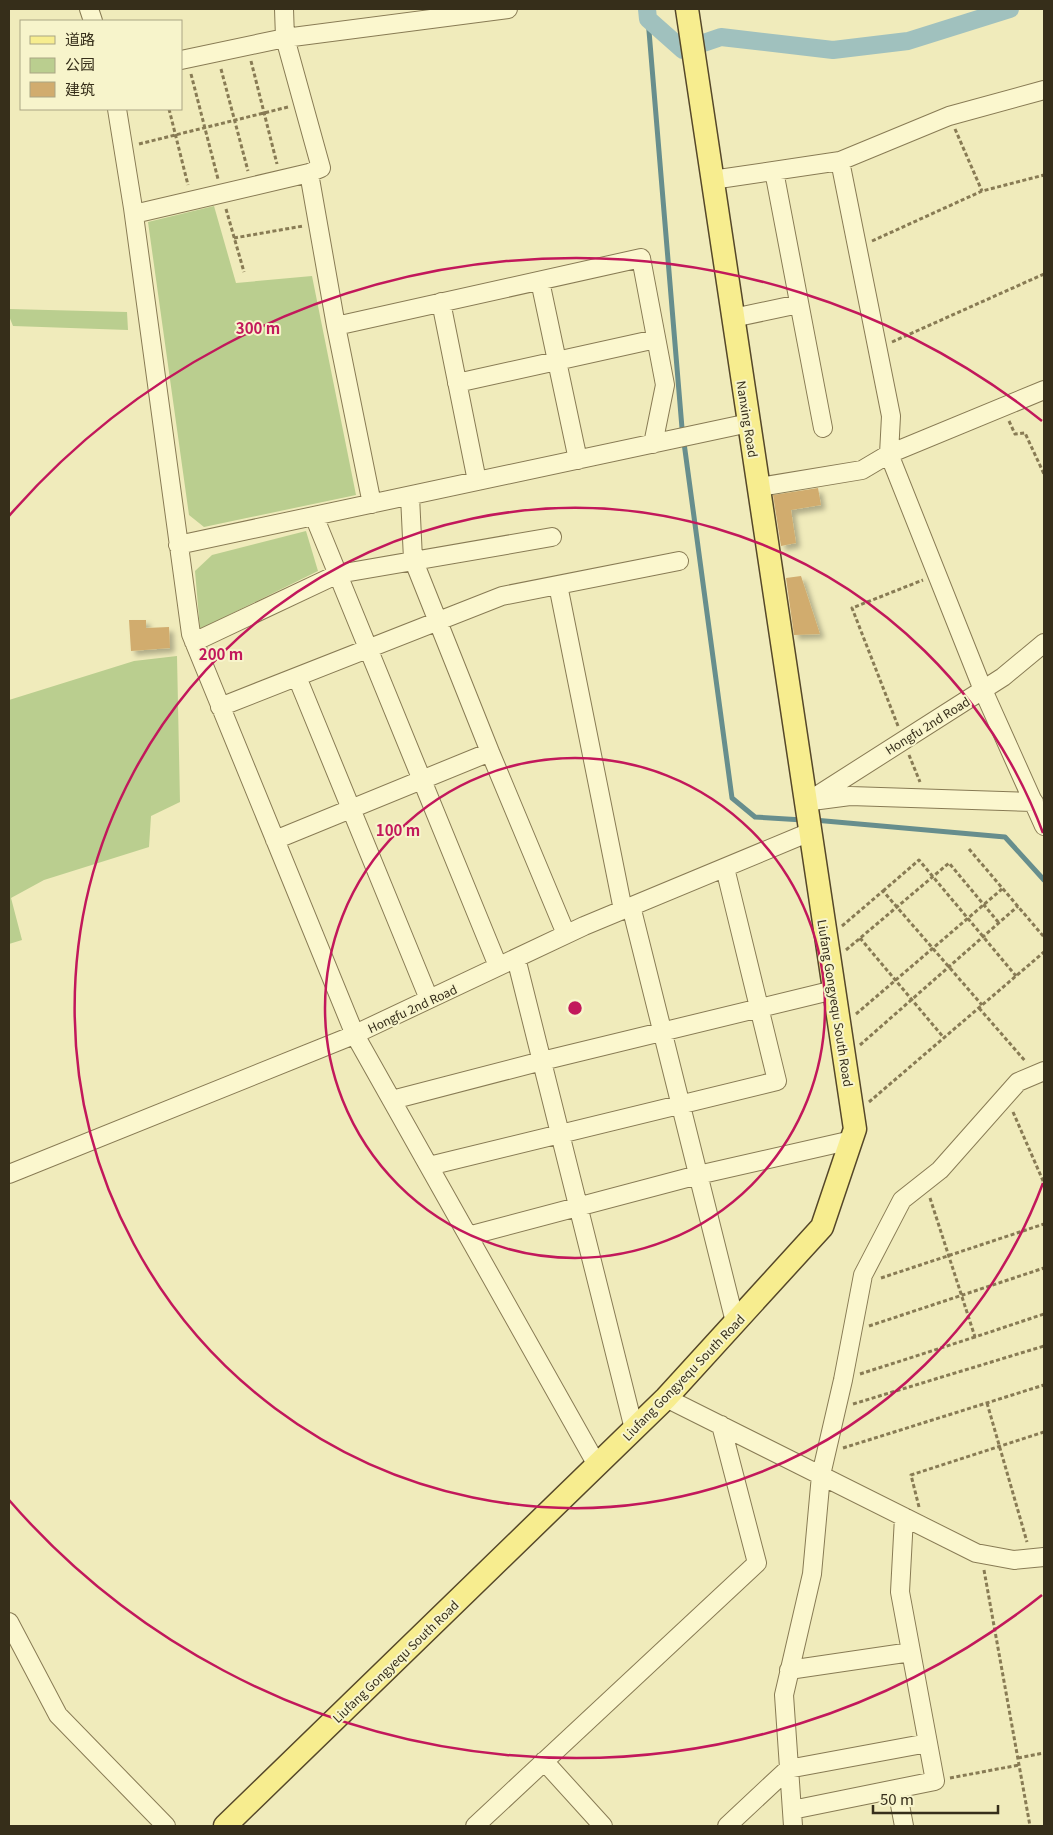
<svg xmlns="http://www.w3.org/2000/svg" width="1053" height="1835" viewBox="0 0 1053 1835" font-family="Georgia,'Noto Sans SC',serif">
  <defs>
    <filter id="shadow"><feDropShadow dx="4.5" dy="4.5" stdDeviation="2.5" flood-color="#0004"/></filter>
  </defs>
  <rect width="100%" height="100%" fill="#f0ebbb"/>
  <!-- green -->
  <path fill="#bace8f" d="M 214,206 L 236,283 L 312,276 L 356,495 L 204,527 L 189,515 L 148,222 Z
    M 9,309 L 127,312 L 128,330 L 13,326 L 9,316 Z
    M 306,531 L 318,571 L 200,629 L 195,571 L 212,555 Z
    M 177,656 L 180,802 L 151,816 L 149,847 L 44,880 L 11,898 L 22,940 L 9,944 L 9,700 L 134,661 Z"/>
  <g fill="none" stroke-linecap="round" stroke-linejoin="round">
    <!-- stream -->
    <path stroke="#678e8d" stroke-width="5" d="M 648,19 L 682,428 L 732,798 L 755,817 L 803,820
      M 814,820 L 1005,837 L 1044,880"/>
    <!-- canal -->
    <path stroke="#a0c1be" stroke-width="18" d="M 647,9 L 648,19 L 683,50 L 721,37 L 833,50 L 908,41 L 1010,9"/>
  </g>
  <!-- building -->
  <path fill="#d1ac6e" filter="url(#shadow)" d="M 818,488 L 821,505 L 791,510 L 796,543 L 781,546 L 773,495 Z
    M 801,576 L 820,634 L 794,635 L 786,578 Z
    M 129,620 L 146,620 L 146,628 L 169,627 L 170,648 L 131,651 Z"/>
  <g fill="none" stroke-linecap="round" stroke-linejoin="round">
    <!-- minor casing -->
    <g stroke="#887b54" stroke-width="20">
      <path id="minor" d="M 89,9 L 93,21
        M 181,60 L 285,38 L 284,9
        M 117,109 L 133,208 L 191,634 L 355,1035 L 597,1465
        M 840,161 L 891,416 L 889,454 L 983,690 L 1044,826
        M 774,171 L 823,428
        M 712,180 L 840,161 L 949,116 L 1044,90
        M 134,214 L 309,173
        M 540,281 L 578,460
        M 441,302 L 477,481
        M 733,318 L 799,304
        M 336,326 L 309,173 L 321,168 L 285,38 L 508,9
        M 457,383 L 656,339
        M 759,487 L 862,470 L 889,454 L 1044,390
        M 410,496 L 413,559 L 490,752 L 566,934
        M 372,504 L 336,326 L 641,258 L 665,385 L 653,444
        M 314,516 L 498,966
        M 178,545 L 749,423
        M 558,585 L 623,910
        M 194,642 L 338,574 L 552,537
        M 297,677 L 429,999
        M 220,707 L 502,596 L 679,561
        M 812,801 L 850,796 L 1034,802
        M 807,802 L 1003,677 L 1044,643
        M 275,840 L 490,752
        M 631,906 L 735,1322
        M 516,958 L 634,1429
        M 392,1100 L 542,1061 L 834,990
        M 429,1166 L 777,1081 L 725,868
        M 9,1174 L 349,1037 L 584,926 L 810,832
        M 468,1236 L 698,1175 L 852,1140
        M 666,1398 L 976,1553 L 1014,1560 L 1044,1557
        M 9,1622 L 58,1715 L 166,1826
        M 789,1670 L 911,1652
        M 544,1761 L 603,1826
        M 897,1789 L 904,1826
        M 792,1810 L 935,1781 L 900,1592 L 904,1517
        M 475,1826 L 757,1563 L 721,1425
        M 727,1826 L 788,1769 L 928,1743
        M 793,1826 L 784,1695 L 812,1574 L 821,1475 L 843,1380 L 863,1275 L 902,1200 L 940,1170 L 1018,1082 L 1044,1071"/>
    </g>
    <!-- major casing -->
    <g stroke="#554729" stroke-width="25">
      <path id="major" d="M 225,1826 L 666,1398 L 822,1227 L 855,1129 L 687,9"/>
    </g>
    <!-- path -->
    <path stroke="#887b54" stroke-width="3" stroke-dasharray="4 2.5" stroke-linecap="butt" d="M 251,61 L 277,164
      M 221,69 L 248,171
      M 191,74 L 218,179
      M 169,109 L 188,185
      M 955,129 L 982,191
      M 139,144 L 288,107
      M 226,209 L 244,272
      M 234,238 L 303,226
      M 872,241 L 982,191 L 1044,175
      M 892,342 L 1044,274
      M 1009,421 L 1015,434 L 1025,433 L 1044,474
      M 898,726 L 852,608 L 923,580
      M 909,755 L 920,782
      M 969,849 L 1044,937
      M 883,891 L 919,860 L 1016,976
      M 842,926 L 883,891 L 982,1005
      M 860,938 L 944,1038
      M 846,950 L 949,863 L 999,923
      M 979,1008 L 1026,1062
      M 856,1014 L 1002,889
      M 860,1045 L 1018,906
      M 869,1102 L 1044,952
      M 1013,1112 L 1044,1183
      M 930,1198 L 975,1337 L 1044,1314
      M 881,1278 L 1044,1224
      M 869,1326 L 1044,1268
      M 860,1374 L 975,1337
      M 987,1403 L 1027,1542
      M 853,1404 L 1044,1346
      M 843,1448 L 1044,1385
      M 919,1507 L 911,1475 L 1044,1432
      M 984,1570 L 1030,1826
      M 1018,1758 L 1044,1753
      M 950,1778 L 1019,1765"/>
    <!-- minor -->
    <use href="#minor" stroke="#fbf7ce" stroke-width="18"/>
    <!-- major -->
    <use href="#major" stroke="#f7ed8f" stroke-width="22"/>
  </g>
  <!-- distance rings -->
  <g fill="none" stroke="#c2185b" stroke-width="2.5">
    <circle cx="575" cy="1008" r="250"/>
    <path d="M1043 1183A500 500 0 1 1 1043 833"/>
    <path d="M1042 1595A750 750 0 0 1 9 1500M9 516A750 750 0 0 1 1042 421"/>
  </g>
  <g text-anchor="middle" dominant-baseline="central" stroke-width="4" stroke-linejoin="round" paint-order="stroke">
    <!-- street labels -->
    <g font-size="12" fill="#362e1a" stroke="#f7f4cb">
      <text transform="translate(748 419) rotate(81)">Nanxing Road</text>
      <text transform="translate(927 725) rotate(-32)">Hongfu 2nd Road</text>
      <text transform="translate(836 1003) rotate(81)">Liufang Gongyequ South Road</text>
      <text transform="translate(412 1008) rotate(-25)">Hongfu 2nd Road</text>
      <text transform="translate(683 1377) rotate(-46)">Liufang Gongyequ South Road</text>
      <text transform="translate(395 1661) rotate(-44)">Liufang Gongyequ South Road</text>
    </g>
  </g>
  <circle cx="575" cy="1008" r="8" fill="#c2185b" stroke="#f7f4cb" stroke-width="2.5"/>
  <g font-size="15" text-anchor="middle" font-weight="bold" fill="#c2185b" stroke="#f7f4cb" stroke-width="4" stroke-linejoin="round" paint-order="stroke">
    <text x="258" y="334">300 m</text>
    <text x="221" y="660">200 m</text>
    <text x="398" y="836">100 m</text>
  </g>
  <!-- border -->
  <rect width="1053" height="1835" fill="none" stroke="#362e1a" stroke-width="20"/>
  <!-- legend -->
  <rect x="20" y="20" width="162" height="90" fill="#f7f4cb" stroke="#aaa584"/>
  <rect x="30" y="36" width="25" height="8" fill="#f7ed8f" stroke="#aaa584"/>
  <text x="65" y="45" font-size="15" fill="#362e1a">道路</text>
  <rect x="30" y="58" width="25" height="15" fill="#bace8f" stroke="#aaa584"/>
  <text x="65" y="70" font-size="15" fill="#362e1a">公园</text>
  <rect x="30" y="82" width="25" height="15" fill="#d1ac6e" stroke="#aaa584"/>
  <text x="65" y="95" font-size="15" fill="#362e1a">建筑</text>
  <!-- scale -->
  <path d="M873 1805v8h125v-8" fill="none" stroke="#362e1a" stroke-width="2.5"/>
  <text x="880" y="1805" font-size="15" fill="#362e1a" stroke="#f7f4cb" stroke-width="4" paint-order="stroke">50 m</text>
</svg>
